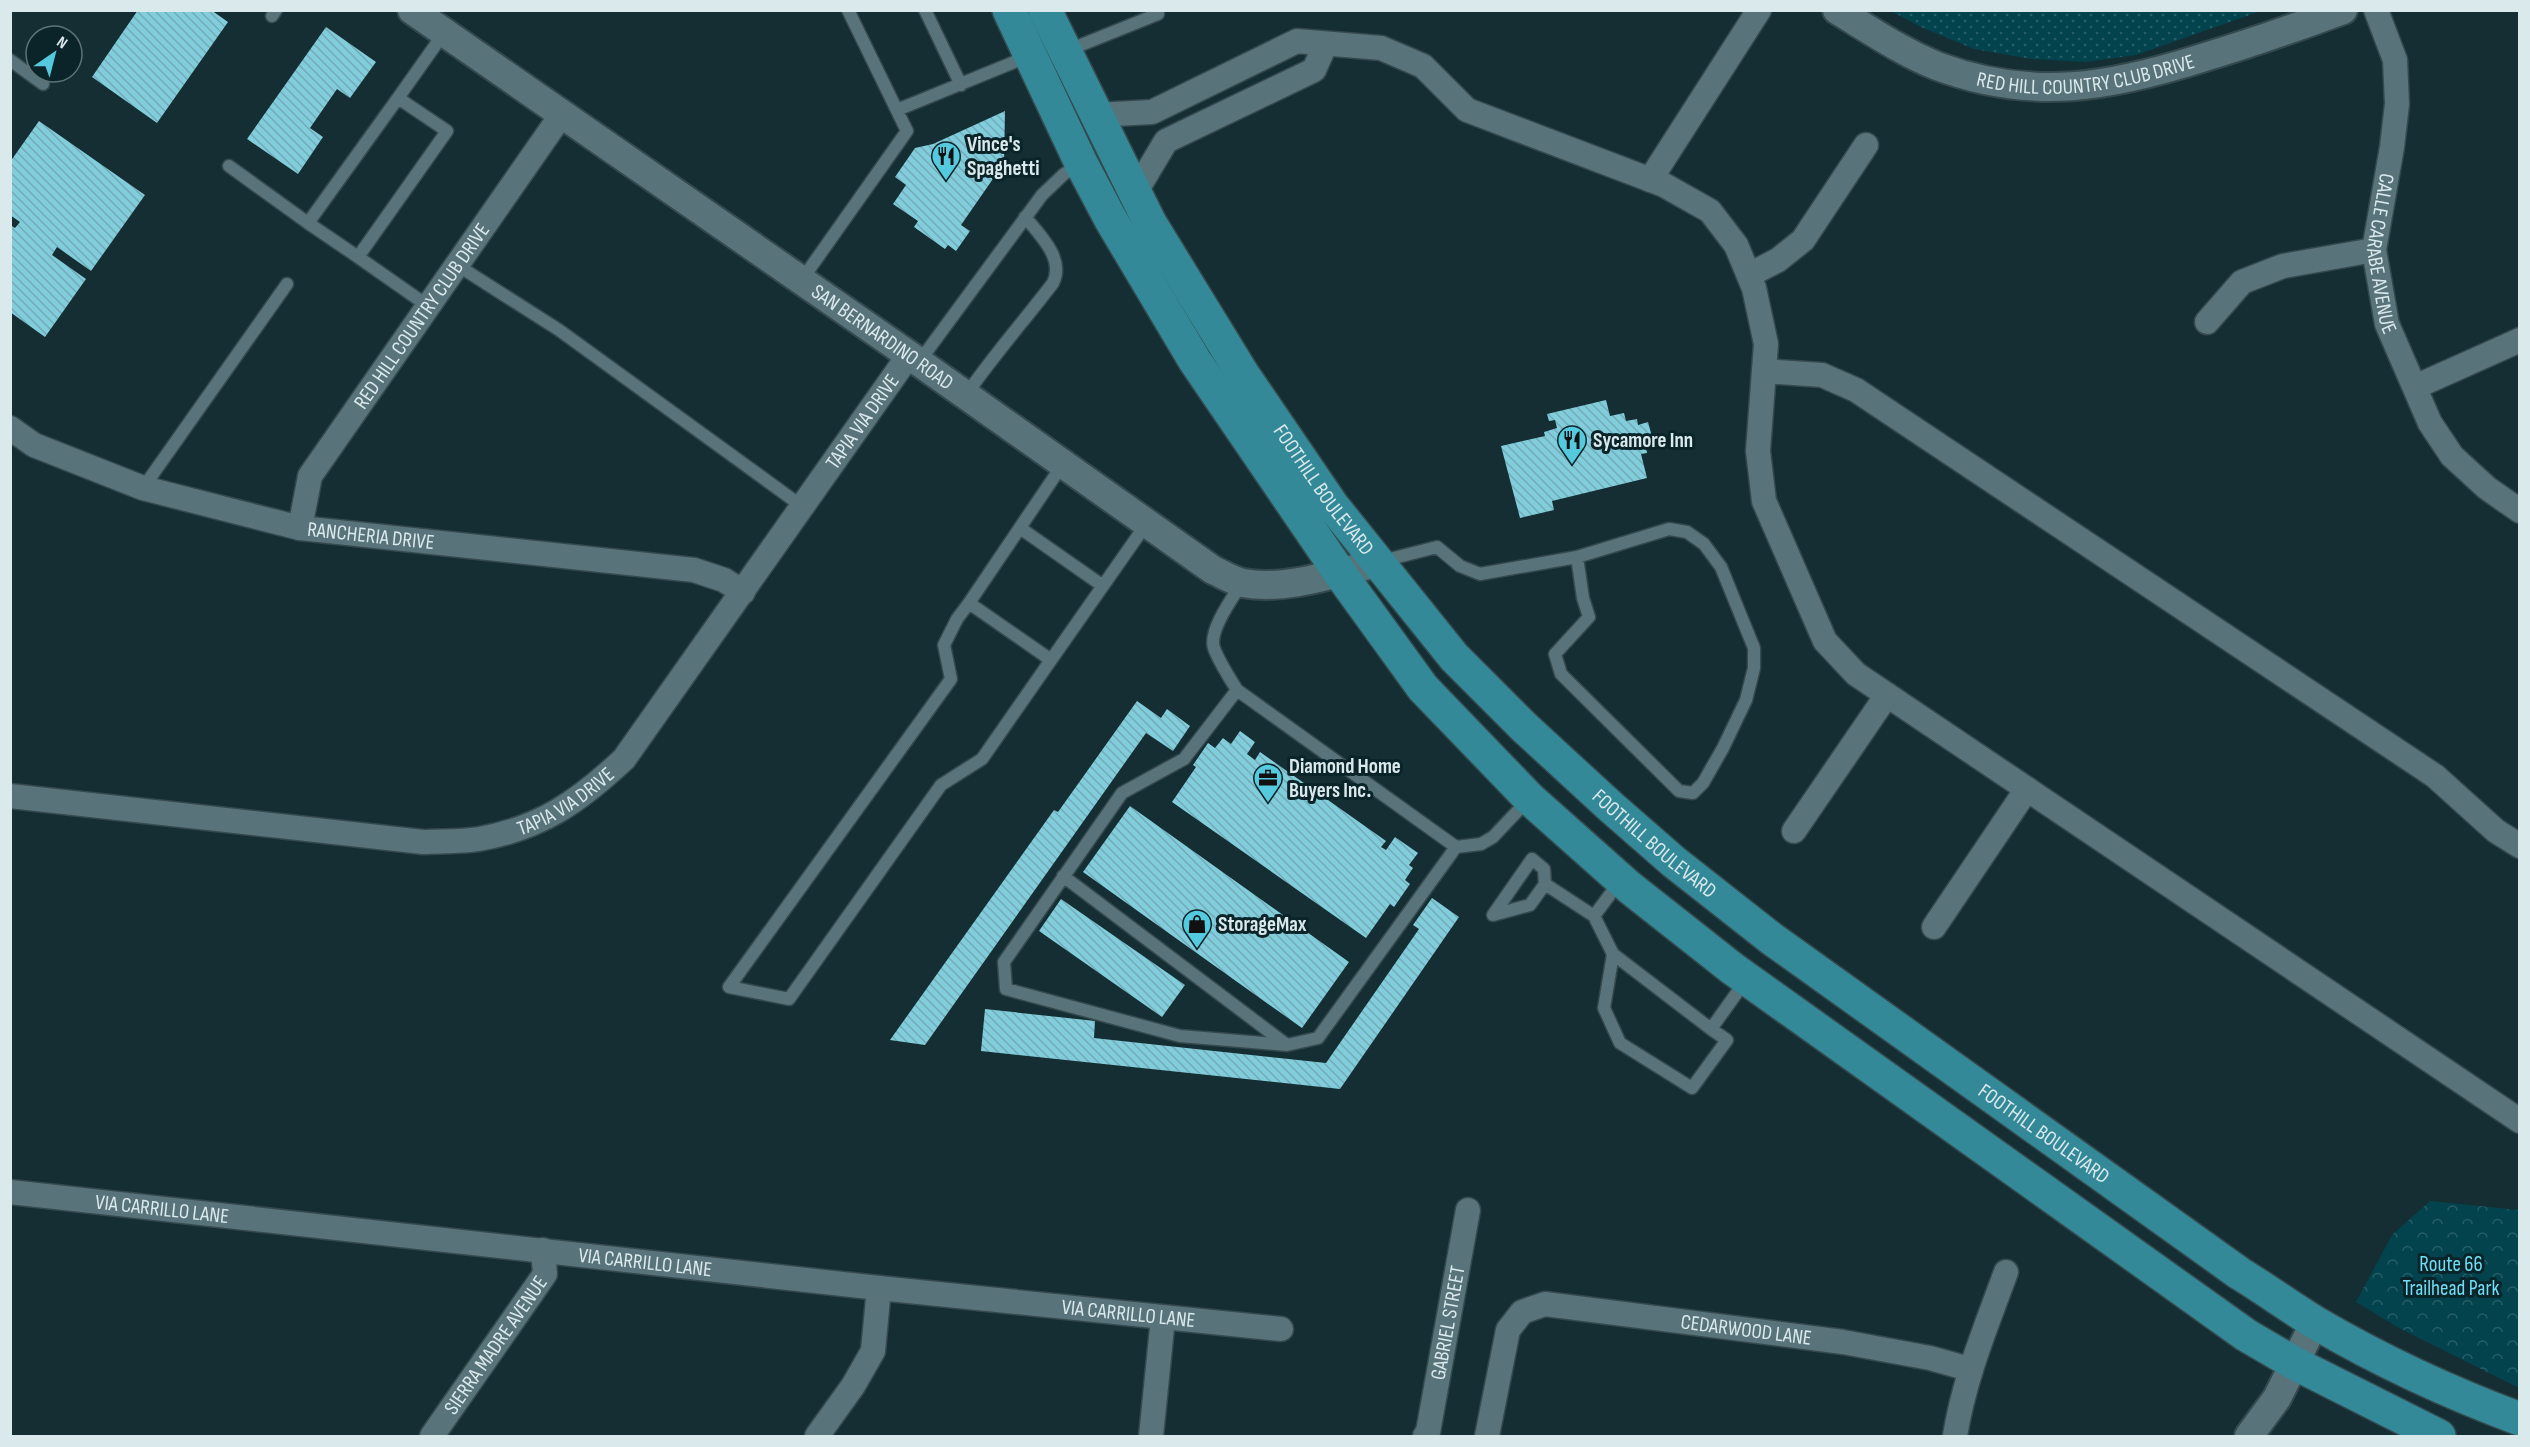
<svg xmlns="http://www.w3.org/2000/svg" width="2530" height="1447" viewBox="0 0 2530 1447" font-family="'Sofia Sans Condensed',sans-serif">
  <defs>
    <pattern id="grass-dots" width="8" height="8" patternUnits="userSpaceOnUse" patternTransform="scale(1.5)"><rect width="8" height="8" fill="#02434d"/><path d="M2 2h.1M6 6h.1" fill="none" stroke="#265e67" stroke-width="1.8" stroke-linecap="round"/></pattern>
    <pattern id="park-crowns" width="20" height="18" patternUnits="userSpaceOnUse" patternTransform="scale(1.5)"><rect width="20" height="18" fill="#02434d"/><path d="M2 6a3 3 0 1 1 6 0M12 15a3 3 0 1 1 6 0" fill="none" stroke="#265e67"/></pattern>
    <pattern id="building-back-hatch" width="6" height="6" patternUnits="userSpaceOnUse" patternTransform="scale(1.5)"><rect width="6" height="6" fill="#82cddb"/><path d="M-1 5l2 2M0 0l6 6M5-1l2 2" fill="none" stroke="#72abb6"/></pattern>
  </defs>
  <rect width="100%" height="100%" fill="#142e33"/>
  <!-- grass -->
  <path fill="url(#grass-dots)" d="M 1891,11 L 1892,10 L 2261,11 L 2136,55 L 2086,62 L 2031,59 L 1974,49 L 1921,27 Z"/>
  <!-- park -->
  <path fill="url(#park-crowns)" d="M 2430,1201 L 2519,1210 L 2519,1388 L 2399,1328 L 2356,1302 L 2392,1235 Z"/>
  <!-- building -->
  <path fill="url(#building-back-hatch)" d="M 138,10 L 211,10 L 228,22 L 157,123 L 92,77 Z
    M 326,27 L 376,62 L 350,98 L 337,89 L 310,128 L 323,137 L 298,174 L 247,139 Z
    M 1005,111 L 1004,163 L 961,225 L 970,231 L 956,251 L 948,245 L 945,249 L 914,227 L 918,221 L 893,204 L 906,185 L 895,177 L 915,148 L 933,144 Z
    M 39,121 L 145,195 L 91,271 L 57,247 L 52,255 L 86,279 L 45,337 L 10,312 L 10,225 L 15,228 L 20,222 L 10,215 L 10,162 Z
    M 1606,400 L 1610,416 L 1624,413 L 1626,421 L 1637,419 L 1638,425 L 1648,422 L 1654,444 L 1646,446 L 1647,453 L 1641,454 L 1647,478 L 1552,501 L 1554,510 L 1520,518 L 1501,446 L 1545,436 L 1544,432 L 1557,428 L 1555,420 L 1549,421 L 1547,414 Z
    M 1137,701 L 1161,718 L 1167,709 L 1190,726 L 1173,751 L 1146,733 L 925,1045 L 890,1040 L 1054,810 L 1058,812 Z
    M 1240,731 L 1255,742 L 1247,754 L 1255,760 L 1260,752 L 1386,841 L 1381,847 L 1386,850 L 1395,837 L 1418,853 L 1409,865 L 1413,868 L 1405,880 L 1410,884 L 1394,907 L 1390,904 L 1366,938 L 1172,802 L 1196,767 L 1193,765 L 1208,743 L 1215,748 L 1223,738 L 1231,744 Z
    M 1130,806 L 1349,962 L 1302,1028 L 1083,872 Z
    M 1432,898 L 1459,917 L 1340,1089 L 981,1051 L 985,1009 L 1095,1021 L 1094,1038 L 1326,1063 L 1419,929 L 1413,925 Z
    M 1061,899 L 1185,985 L 1162,1017 L 1039,931 Z"/>
  <g fill="none" stroke-linecap="round" stroke-linejoin="round">
    <!-- service casing -->
    <g stroke="#34494d" stroke-width="15">
      <path id="service" d="M 925,10 L 961,85
        M 272,16 L 276,10
        M 1066,51 L 1158,14
        M 10,60 L 43,84
        M 897,110 L 1029,56
        M 229,166 L 308,223
        M 358,257 L 308,223 L 398,98
        M 457,265 L 559,330 L 803,507
        M 801,281 L 907,131 L 848,10
        M 428,306 L 358,257 L 447,131 L 398,98 L 444,33
        M 919,362 L 1042,195 L 1064,174 L 1080,164
        M 966,395 C 993,356 1024,321 1053,283 C 1065,259 1040,235 1025,217
        M 1063,464 L 969,603 L 1051,660 L 1147,523
        M 143,488 L 287,284
        M 1020,528 L 1103,586
        M 1382,561 L 1437,547 L 1460,566 L 1480,574 L 1577,557 L 1669,529 L 1687,532 L 1704,544 L 1721,567 L 1754,648 L 1754,668 L 1746,700 L 1723,748 L 1703,783 L 1693,793 L 1679,791 L 1561,674 L 1555,654 L 1589,617 L 1583,598 L 1577,557
        M 1242,583 C 1233,597 1208,631 1214,648 C 1219,662 1229,677 1237,690 L 1184,759 L 1122,793 L 1004,962 L 1006,989 L 1180,1036 L 1287,1045 L 1318,1038 L 1456,847 L 1481,844 L 1493,837 L 1528,800
        M 969,603 L 957,619 L 944,645 L 951,679 L 729,987 L 789,999 L 941,785 L 982,759 L 1051,660
        M 1237,690 L 1456,847
        M 1063,876 L 1287,1045
        M 1620,881 L 1594,916 L 1613,954 L 1711,1029 L 1746,980
        M 1545,884 L 1530,905 L 1493,915 L 1532,859 L 1544,869 L 1545,884 L 1594,916
        M 1613,954 L 1604,1008 L 1620,1043 L 1692,1088 L 1727,1040 L 1711,1029"/>
    </g>
    <!-- minor casing -->
    <g stroke="#34494d" stroke-width="27">
      <g id="minor">
        <path id="s1" d="M 2376,10 L 2395,60 L 2397,104 L 2392,147 L 2374,250 L 2387,324 L 2430,423 L 2452,456 L 2487,488 L 2520,511"/>
        <path d="M 1095,115 L 1152,112 L 1297,41 L 1381,48 L 1423,66 L 1467,110 L 1664,185 L 1710,211 L 1736,245 L 1754,288 L 1766,344 L 1758,451 L 1764,501 L 1825,641 L 1856,674 L 2520,1121"/>
        <path d="M 1650,180 L 1759,10"/>
        <path d="M 1135,193 L 1166,141 L 1314,70 L 1325,45"/>
        <path d="M 1749,275 L 1778,260 L 1803,240 L 1866,145"/>
        <path d="M 2207,322 L 2242,282 L 2283,266 L 2374,250"/>
        <path d="M 1764,371 L 1822,375 L 1856,390 L 2435,776 L 2496,831 L 2520,846"/>
        <path d="M 2415,387 L 2520,340"/>
        <path id="s2" d="M 10,428 L 34,445 L 143,488 L 300,528 L 694,570 L 724,580 L 743,592"/>
        <path id="s3" d="M 300,528 L 310,476 L 562,114"/>
        <path id="s4" d="M 10,796 L 423,842 C 441,841 461,842 479,839 C 541,828 578,802 624,759 L 909,355"/>
        <path d="M 1794,831 L 1887,695"/>
        <path d="M 1934,927 L 2027,789"/>
        <path id="s5" d="M 10,1192 L 879,1288 L 1281,1329"/>
        <path id="s6" d="M 432,1436 L 545,1274 L 543,1250"/>
        <path d="M 817,1436 L 853,1386 L 873,1351 L 879,1288"/>
        <path d="M 1151,1436 L 1163,1318"/>
        <path id="s7" d="M 1425,1436 L 1428,1432 L 1468,1210"/>
        <path id="s8" d="M 1487,1436 L 1508,1330 L 1522,1312 L 1545,1304 L 1843,1342 L 1930,1358 L 1969,1369"/>
        <path d="M 1955,1436 C 1964,1379 1986,1327 2006,1272"/>
      </g>
    </g>
    <!-- tertiary casing -->
    <g stroke="#34494d" stroke-width="32">
      <g id="tertiary">
        <path id="s9" d="M 412,10 L 909,355 L 1213,570 C 1222,574 1233,581 1243,583 C 1286,591 1335,573 1377,563"/>
        <path id="s10" d="M 1837,10 C 1870,30 1902,52 1937,66 C 2033,102 2111,87 2205,57 C 2251,43 2297,27 2343,10"/>
        <path d="M 2249,1436 L 2277,1398 L 2315,1322"/>
      </g>
    </g>
    <!-- primary casing -->
    <g stroke="#34494d" stroke-width="36">
      <g id="primary">
        <path d="M 1009,10 L 1081,163 L 1111,220 L 1195,361 L 1339,572 L 1423,688 L 1529,798 L 1629,887 L 1733,969 L 2246,1335 L 2294,1363 L 2439,1436"/>
        <path id="s11" d="M 1045,10 L 1150,223 L 1242,373 L 1332,505 L 1454,657 L 1525,728 L 1611,807 L 1674,862 L 1772,939 L 2239,1273 C 2265,1289 2290,1307 2316,1323 C 2381,1361 2450,1393 2520,1419"/>
      </g>
    </g>
    <!-- service -->
    <use href="#service" stroke="#587379" stroke-width="12"/>
    <!-- minor -->
    <use href="#minor" stroke="#587379" stroke-width="24"/>
    <!-- tertiary -->
    <use href="#tertiary" stroke="#587379" stroke-width="28"/>
    <!-- primary -->
    <use href="#primary" stroke="#338997" stroke-width="33"/>
  </g>
  <!-- icons -->
  <defs>
    <g id="restaurant-pin" transform="scale(1.5)"><path d="M0 17L-7.5 6A9.5 9.5 0 1 1 7.5 6Z" fill="#55cadf" stroke="#0a2429"/><path d="M-5-6h1v4h1v-4h1v4h1v-4h1v5L-1.5 .5V6h-2V.5L-5-1ZM5-6V6H3V1.5H1.5Q1.5-4 5-6Z" fill="#111"/></g>
    <g id="office-pin" transform="scale(1.5)"><path d="M0 17L-7.5 6A9.5 9.5 0 1 1 7.5 6Z" fill="#55cadf" stroke="#0a2429"/><path d="M-6-3h4V-5.5h4V-3h4V5H-6ZM-1-4.5V-3h2v-1.5ZM-6 0V1H6V0Z" fill="#111"/></g>
    <g id="shop-pin" transform="scale(1.5)"><path d="M0 17L-7.5 6A9.5 9.5 0 1 1 7.5 6Z" fill="#55cadf" stroke="#0a2429"/><path d="M-5-2.5h2.3a2.7 3.5 0 0 1 5.4 0H5L5.5 6h-11ZM-1.5-2.5h3a1.5 2.3 0 0 0-3 0Z" fill="#111"/></g>
  </defs>
  <g fill-rule="evenodd">
    <use href="#restaurant-pin" x="946" y="156"/>
    <use href="#restaurant-pin" x="1572" y="440"/>
    <use href="#office-pin" x="1268" y="778"/>
    <use href="#shop-pin" x="1197" y="924"/>
  </g>
  <g text-anchor="middle" dominant-baseline="central" stroke-width="6" stroke-linejoin="round" paint-order="stroke">
    <!-- street labels -->
    <g font-size="21" fill="#dae9ec" stroke="#0a2429">
      <text stroke="none"><textPath href="#s10" startOffset="267">RED HILL COUNTRY CLUB DRIVE</textPath></text>
      <text stroke="none"><textPath href="#s1" startOffset="249">CALLE CARABE AVENUE</textPath></text>
      <text stroke="none"><textPath href="#s3" startOffset="248">RED HILL COUNTRY CLUB DRIVE</textPath></text>
      <text stroke="none"><textPath href="#s9" startOffset="573">SAN BERNARDINO ROAD</textPath></text>
      <text stroke="none"><textPath href="#s4" startOffset="1053">TAPIA VIA DRIVE</textPath></text>
      <text stroke="none"><textPath href="#s11" startOffset="556">FOOTHILL BOULEVARD</textPath></text>
      <text stroke="none"><textPath href="#s2" startOffset="380">RANCHERIA DRIVE</textPath></text>
      <text stroke="none"><textPath href="#s4" startOffset="567">TAPIA VIA DRIVE</textPath></text>
      <text stroke="none"><textPath href="#s11" startOffset="1042">FOOTHILL BOULEVARD</textPath></text>
      <text stroke="none"><textPath href="#s11" startOffset="1528">FOOTHILL BOULEVARD</textPath></text>
      <text stroke="none"><textPath href="#s5" startOffset="153">VIA CARRILLO LANE</textPath></text>
      <text stroke="none"><textPath href="#s5" startOffset="639">VIA CARRILLO LANE</textPath></text>
      <text stroke="none"><textPath href="#s5" startOffset="1125">VIA CARRILLO LANE</textPath></text>
      <text stroke="none"><textPath href="#s7" startOffset="116">GABRIEL STREET</textPath></text>
      <text stroke="none"><textPath href="#s8" startOffset="358">CEDARWOOD LANE</textPath></text>
      <text stroke="none"><textPath href="#s6" startOffset="111">SIERRA MADRE AVENUE</textPath></text>
    </g>
    <!-- poi labels -->
    <g font-size="21" font-weight="bold" fill="#dae9ec" stroke="#0a2429" text-anchor="start">
      <text x="967" y="144">Vince's<tspan x="967" dy="24">Spaghetti</tspan></text>
      <text x="1593" y="440">Sycamore Inn</text>
      <text x="1289" y="766">Diamond Home<tspan x="1289" dy="24">Buyers Inc.</tspan></text>
      <text x="1218" y="924">StorageMax</text>
    </g>
    <!-- park labels -->
    <g font-size="21" fill="#6edff4" stroke="#0a2429">
      <text x="2451" y="1264">Route 66<tspan x="2451" dy="24">Trailhead Park</tspan></text>
    </g>
  </g>
  <!-- border -->
  <rect width="2530" height="1447" fill="none" stroke="#dae9ec" stroke-width="24"/>
  <!-- north arrow -->
  <g transform="translate(54 54) rotate(35)"><circle r="28" fill="#0a2429" stroke="#5d7377" stroke-width="1.5"/>
  <path d="M0-4.5L10 22L0 15L-10 22Z" fill="#55cadf"/>
  <text y="-9" font-size="16" font-weight="bold" text-anchor="middle" fill="#dae9ec">N</text>
  </g>
</svg>
